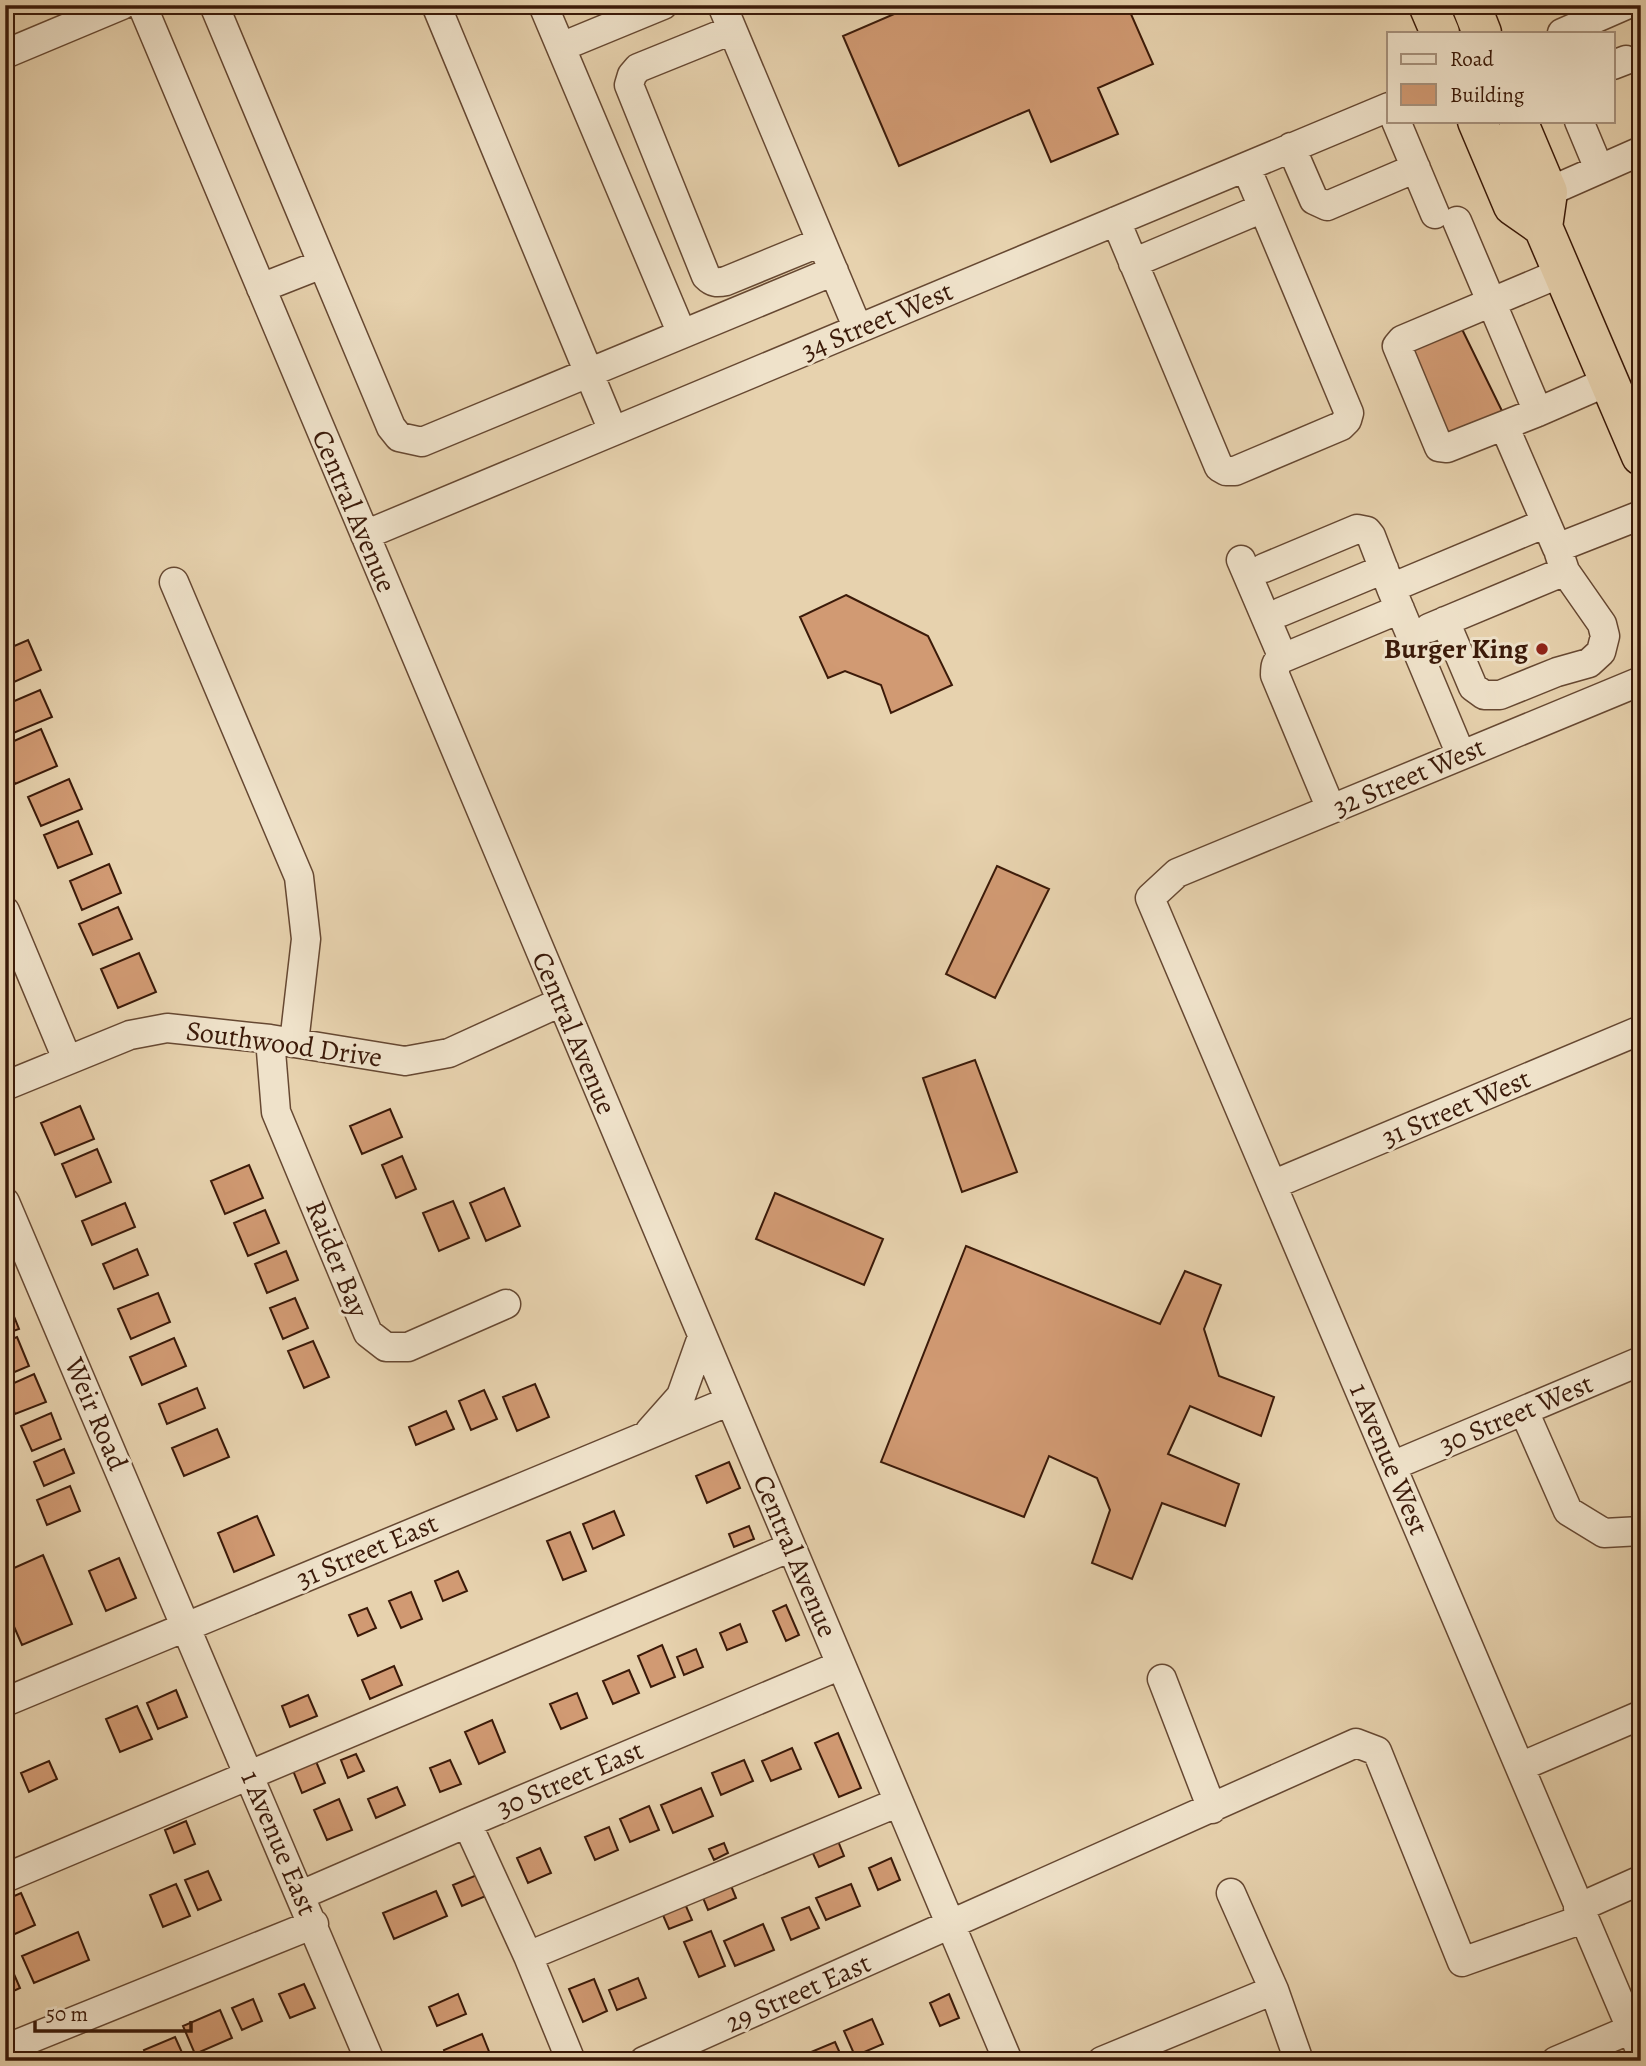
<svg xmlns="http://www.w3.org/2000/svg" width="1646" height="2066" viewBox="0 0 1646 2066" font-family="Alegreya,serif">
  <rect width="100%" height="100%" fill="#e7d2ae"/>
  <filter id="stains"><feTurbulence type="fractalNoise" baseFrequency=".00286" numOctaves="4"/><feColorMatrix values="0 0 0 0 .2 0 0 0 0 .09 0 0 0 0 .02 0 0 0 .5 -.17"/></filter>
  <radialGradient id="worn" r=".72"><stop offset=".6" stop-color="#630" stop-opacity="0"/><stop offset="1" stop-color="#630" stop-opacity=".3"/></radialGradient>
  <!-- building -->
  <path fill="#d19a73" stroke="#3b1a09" stroke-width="2" d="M 915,5 L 1127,5 L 1153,64 L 1098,88 L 1118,134 L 1051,162 L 1029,110 L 899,166 L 843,36 Z
    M 1458,321 L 1504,415 L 1444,439 L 1403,341 Z
    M 846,595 L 928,636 L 952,685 L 891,713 L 881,685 L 845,671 L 828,678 L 800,617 Z
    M 28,640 L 41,670 L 5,686 L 5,650 Z
    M 40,690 L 52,717 L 11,734 L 5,721 L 5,705 Z
    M 41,729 L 57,766 L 15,784 L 5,762 L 5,745 Z
    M 69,779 L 82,809 L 41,826 L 28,797 Z
    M 78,821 L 92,854 L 58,868 L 44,835 Z
    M 109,864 L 121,893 L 82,910 L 70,881 Z
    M 997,866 L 1049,889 L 995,998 L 946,974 Z
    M 118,907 L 132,939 L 93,955 L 79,924 Z
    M 139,953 L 156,992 L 118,1008 L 101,969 Z
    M 975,1060 L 1017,1172 L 962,1192 L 923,1078 Z
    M 80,1106 L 94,1139 L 55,1155 L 41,1123 Z
    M 390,1109 L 402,1137 L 362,1154 L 350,1126 Z
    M 97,1149 L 111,1182 L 76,1197 L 62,1164 Z
    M 402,1156 L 416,1189 L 396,1198 L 382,1165 Z
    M 249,1165 L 263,1198 L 225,1214 L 211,1181 Z
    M 504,1188 L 520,1226 L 486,1241 L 470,1203 Z
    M 775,1193 L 883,1239 L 864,1285 L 756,1239 Z
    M 453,1201 L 469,1238 L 439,1251 L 423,1213 Z
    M 125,1203 L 135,1227 L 92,1245 L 82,1221 Z
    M 265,1210 L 279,1243 L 248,1256 L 234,1223 Z
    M 966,1246 L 1160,1324 L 1185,1271 L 1221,1285 L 1204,1329 L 1219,1376 L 1274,1397 L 1261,1436 L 1190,1406 L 1168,1454 L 1239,1484 L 1225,1526 L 1162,1503 L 1132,1579 L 1092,1563 L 1110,1510 L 1097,1478 L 1049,1456 L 1024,1517 L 881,1462 Z
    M 137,1249 L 148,1275 L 114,1289 L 103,1264 Z
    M 286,1251 L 298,1280 L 267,1293 L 255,1264 Z
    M 158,1293 L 170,1322 L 131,1339 L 118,1309 Z
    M 295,1298 L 308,1328 L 283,1339 L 270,1308 Z
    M 9,1304 L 19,1329 L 5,1334 L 5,1305 Z
    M 17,1337 L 29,1366 L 5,1376 L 5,1342 Z
    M 174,1338 L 186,1366 L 142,1385 L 130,1357 Z
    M 313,1341 L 329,1377 L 304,1388 L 288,1351 Z
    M 34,1374 L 46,1402 L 15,1414 L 5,1387 Z
    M 535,1384 L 549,1417 L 517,1431 L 503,1397 Z
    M 197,1388 L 205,1408 L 167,1424 L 159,1404 Z
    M 484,1390 L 497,1419 L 471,1430 L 459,1401 Z
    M 446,1411 L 454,1429 L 416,1445 L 409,1427 Z
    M 51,1413 L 61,1439 L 32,1451 L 21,1426 Z
    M 217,1429 L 229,1457 L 184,1476 L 172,1448 Z
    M 64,1449 L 74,1473 L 44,1486 L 34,1462 Z
    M 729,1462 L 740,1488 L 707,1503 L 696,1476 Z
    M 70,1486 L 80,1511 L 47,1525 L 37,1500 Z
    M 614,1511 L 624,1535 L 593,1549 L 583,1524 Z
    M 257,1516 L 274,1555 L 234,1572 L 218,1533 Z
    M 749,1526 L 754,1539 L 734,1547 L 729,1534 Z
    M 570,1532 L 586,1571 L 563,1580 L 547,1541 Z
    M 43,1555 L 72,1624 L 22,1645 L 5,1606 L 5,1572 Z
    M 119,1558 L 136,1598 L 106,1611 L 89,1571 Z
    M 458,1571 L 467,1591 L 443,1601 L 435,1581 Z
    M 411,1592 L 422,1619 L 401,1628 L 389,1601 Z
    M 786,1605 L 799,1635 L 786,1641 L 773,1611 Z
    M 367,1608 L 376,1628 L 358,1636 L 349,1615 Z
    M 740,1624 L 747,1642 L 727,1650 L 720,1633 Z
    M 662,1645 L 675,1677 L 651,1687 L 638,1656 Z
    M 696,1649 L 703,1667 L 684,1675 L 677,1657 Z
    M 394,1666 L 402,1685 L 370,1699 L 362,1680 Z
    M 629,1670 L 639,1693 L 613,1704 L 603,1681 Z
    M 176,1690 L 187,1717 L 158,1729 L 147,1703 Z
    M 577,1693 L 587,1718 L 561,1729 L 550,1704 Z
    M 308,1695 L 317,1716 L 290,1727 L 282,1706 Z
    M 137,1706 L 152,1739 L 120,1752 L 106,1719 Z
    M 492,1720 L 505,1752 L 479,1764 L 465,1732 Z
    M 838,1733 L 861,1788 L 839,1797 L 815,1743 Z
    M 792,1748 L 801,1769 L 771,1781 L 762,1761 Z
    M 356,1754 L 364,1771 L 348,1778 L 341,1760 Z
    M 315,1759 L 325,1783 L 302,1793 L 292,1768 Z
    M 450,1760 L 461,1784 L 440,1792 L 430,1768 Z
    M 744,1760 L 753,1781 L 721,1795 L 712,1773 Z
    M 49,1761 L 57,1779 L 29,1792 L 21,1773 Z
    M 397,1787 L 405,1805 L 376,1818 L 368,1799 Z
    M 701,1788 L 713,1816 L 673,1833 L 661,1805 Z
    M 339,1799 L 352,1830 L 327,1840 L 314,1810 Z
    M 649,1806 L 659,1830 L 630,1842 L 620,1819 Z
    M 186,1821 L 195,1844 L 174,1853 L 165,1830 Z
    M 609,1827 L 618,1850 L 595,1860 L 585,1837 Z
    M 836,1836 L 844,1856 L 819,1867 L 810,1847 Z
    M 724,1843 L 728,1853 L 714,1860 L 709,1849 Z
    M 540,1848 L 551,1873 L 528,1883 L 517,1858 Z
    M 891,1858 L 900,1880 L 878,1890 L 869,1868 Z
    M 208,1871 L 221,1900 L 198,1910 L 185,1880 Z
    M 484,1872 L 493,1893 L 462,1906 L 453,1885 Z
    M 727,1876 L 736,1898 L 708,1910 L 699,1888 Z
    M 176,1884 L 190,1916 L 163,1927 L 150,1895 Z
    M 851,1884 L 860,1906 L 826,1920 L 816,1898 Z
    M 436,1891 L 447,1916 L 394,1939 L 383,1913 Z
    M 21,1893 L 35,1925 L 6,1938 L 5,1900 Z
    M 682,1897 L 692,1920 L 669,1929 L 659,1906 Z
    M 809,1907 L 819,1928 L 791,1940 L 782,1918 Z
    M 763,1924 L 774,1950 L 735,1966 L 724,1941 Z
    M 711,1931 L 725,1966 L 699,1977 L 684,1942 Z
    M 78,1932 L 89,1960 L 34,1983 L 22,1956 Z
    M 10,1965 L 20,1988 L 5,1995 L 5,1967 Z
    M 638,1978 L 646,1998 L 617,2010 L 609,1990 Z
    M 594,1979 L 607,2011 L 583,2022 L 569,1989 Z
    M 304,1984 L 315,2008 L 290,2018 L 279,1994 Z
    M 458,1994 L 466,2014 L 437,2026 L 429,2007 Z
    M 949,1994 L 959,2018 L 940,2026 L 930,2003 Z
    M 253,1999 L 262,2021 L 242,2030 L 232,2008 Z
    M 220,2010 L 232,2038 L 195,2054 L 183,2026 Z
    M 872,2019 L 883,2044 L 855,2056 L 844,2031 Z
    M 482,2034 L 490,2054 L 474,2061 L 448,2061 L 444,2050 Z
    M 175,2037 L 184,2057 L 176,2061 L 149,2061 L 144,2050 Z
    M 835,2042 L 843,2060 L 801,2061 L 799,2057 Z"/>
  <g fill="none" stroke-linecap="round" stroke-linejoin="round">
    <!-- minor casing -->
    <g stroke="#664832" stroke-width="31">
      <path id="minor" d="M 142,5 L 1008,2061
        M 214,5 L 391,427 L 399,437 L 422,442 L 834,271
        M 436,5 L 613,431
        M 543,5 L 682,334
        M 722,5 L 858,329
        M 732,30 L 638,68 L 632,75 L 629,85 L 706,276 C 713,283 717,283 726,281 L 821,242
        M 1562,33 L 1626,5
        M 561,47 L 663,5
        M 5,54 L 122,5
        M 1613,65 L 1626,60
        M 1396,121 L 1435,214
        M 1579,121 L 1599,169
        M 1291,147 L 1314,200 L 1327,206 L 1416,168
        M 1548,192 L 1641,151
        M 1116,221 L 1219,467 L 1226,471 L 1235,471 L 1341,426 L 1347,420 L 1349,413 L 1246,167
        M 1457,221 L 1538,412 L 1609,381
        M 1133,263 L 1263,208
        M 261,288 L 322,264
        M 1538,412 L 1447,448 L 1439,447 L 1397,346 L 1402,340 L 1563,272
        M 1509,437 L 1557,548 L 1641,515
        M 365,535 L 1389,107
        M 1241,560 L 1283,658
        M 1264,568 L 1357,529 L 1367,531 L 1371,536 L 1391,588
        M 174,582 L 299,877 L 306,939 L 294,1043
        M 1281,612 L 1384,569
        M 1445,621 L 1473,687 L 1484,695 L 1500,695 L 1557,672 L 1589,663 L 1601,652 L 1605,636 L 1602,624 L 1565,571
        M 1429,628 L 1565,571 L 1559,553
        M 1641,681 L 1177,873 L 1150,898 L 1641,2052
        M 1461,755 L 1391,588 L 1546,523
        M 1331,809 L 1275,675 C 1275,667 1275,662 1283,658 L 1400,609
        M 5,911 L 67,1059
        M 270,1039 L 276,1112 L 368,1333 L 386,1347 L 408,1347 L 506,1304
        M 5,1086 L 130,1035 L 167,1028 L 270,1039 L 405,1061 L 449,1053 L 561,1002
        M 1272,1185 L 1641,1030
        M 5,1202 L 370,2061
        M 1524,1411 L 1568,1511 L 1604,1533 L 1641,1531
        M 650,1431 L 681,1396 L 702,1337
        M 1392,1466 L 1641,1361
        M 1162,1679 L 1212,1809
        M 5,1702 L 730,1401
        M 1520,1767 L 1641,1715
        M 467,1823 L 528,1956 L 571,2061
        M 5,1878 L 791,1547
        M 1231,1893 L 1274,1990 L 1299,2061
        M 301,1895 L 467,1823 L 841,1665
        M 1578,1908 L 1641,1880
        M 528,1956 L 899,1802
        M 5,2049 L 314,1924
        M 644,2061 L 1356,1743 L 1377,1751 L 1462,1962 L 1583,1919
        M 1102,2061 L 1274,1990
        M 1556,2061 L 1641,2025"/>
    </g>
    <!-- highway casing -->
    <g stroke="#3b1a09" stroke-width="41">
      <path id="highway" d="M 1428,5 L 1440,33
        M 1471,5 L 1482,33
        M 1477,121 L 1513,206 L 1543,227
        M 1518,121 L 1548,192 L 1543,227 L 1641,456"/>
    </g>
    <!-- minor -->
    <use href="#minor" stroke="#efe2ca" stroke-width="28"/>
    <!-- highway -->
    <use href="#highway" stroke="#e7d2ae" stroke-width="38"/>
  </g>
  <!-- markers -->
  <circle fill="#8f2418" stroke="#efe2ca" stroke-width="2.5" cx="1542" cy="649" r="7"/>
  <g text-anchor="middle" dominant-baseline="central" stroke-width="6" stroke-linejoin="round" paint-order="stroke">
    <!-- street labels -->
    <g font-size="28" fill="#3b1a09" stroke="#efe2ca">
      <text transform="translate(877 321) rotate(-23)">34 Street West</text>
      <text transform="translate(354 511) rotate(67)">Central Avenue</text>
      <text transform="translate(1409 777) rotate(-23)">32 Street West</text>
      <text transform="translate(574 1033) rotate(67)">Central Avenue</text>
      <text transform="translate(284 1044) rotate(8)">Southwood Drive</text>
      <text transform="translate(1456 1108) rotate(-23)">31 Street West</text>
      <text transform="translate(337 1259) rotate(68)">Raider Bay</text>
      <text transform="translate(96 1414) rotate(67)">Weir Road</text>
      <text transform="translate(1516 1414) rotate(-23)">30 Street West</text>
      <text transform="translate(1389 1459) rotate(67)">1 Avenue West</text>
      <text transform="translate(367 1551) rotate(-23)">31 Street East</text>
      <text transform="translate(795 1556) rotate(67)">Central Avenue</text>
      <text transform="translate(570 1779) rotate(-23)">30 Street East</text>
      <text transform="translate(279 1843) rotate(67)">1 Avenue East</text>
      <text transform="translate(798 1993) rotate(-24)">29 Street East</text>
    </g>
    <!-- poi labels -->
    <g font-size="28" font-weight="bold" fill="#3b1a09" stroke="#efe2ca" text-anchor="end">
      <text x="1528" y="649">Burger King</text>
    </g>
  </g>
  <!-- margin -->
  <rect width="1646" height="2066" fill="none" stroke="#e7d2ae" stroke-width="28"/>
  <rect x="7" y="7" width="1632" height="2052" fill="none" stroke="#3b1a09" stroke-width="3.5"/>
  <rect x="14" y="14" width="1618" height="2038" fill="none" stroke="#3b1a09" stroke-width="2"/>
  <!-- legend -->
  <rect x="1387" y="32" width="228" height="91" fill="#efe2ca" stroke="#a7927d" stroke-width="2"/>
  <rect x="1401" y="54" width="35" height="10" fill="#efe2ca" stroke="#a7927d" stroke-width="2"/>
  <text x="1450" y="66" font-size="21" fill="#3b1a09">Road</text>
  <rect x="1401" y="84" width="35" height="21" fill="#d19a73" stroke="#a7927d" stroke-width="2"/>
  <text x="1450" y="102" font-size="21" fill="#3b1a09">Building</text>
  <!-- scale -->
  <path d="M35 2021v10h156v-10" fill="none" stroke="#3b1a09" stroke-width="3.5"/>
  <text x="46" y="2021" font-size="21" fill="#3b1a09" stroke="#efe2ca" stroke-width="5" paint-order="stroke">50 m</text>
  <rect width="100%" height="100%" filter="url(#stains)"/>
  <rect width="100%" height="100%" fill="url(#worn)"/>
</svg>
